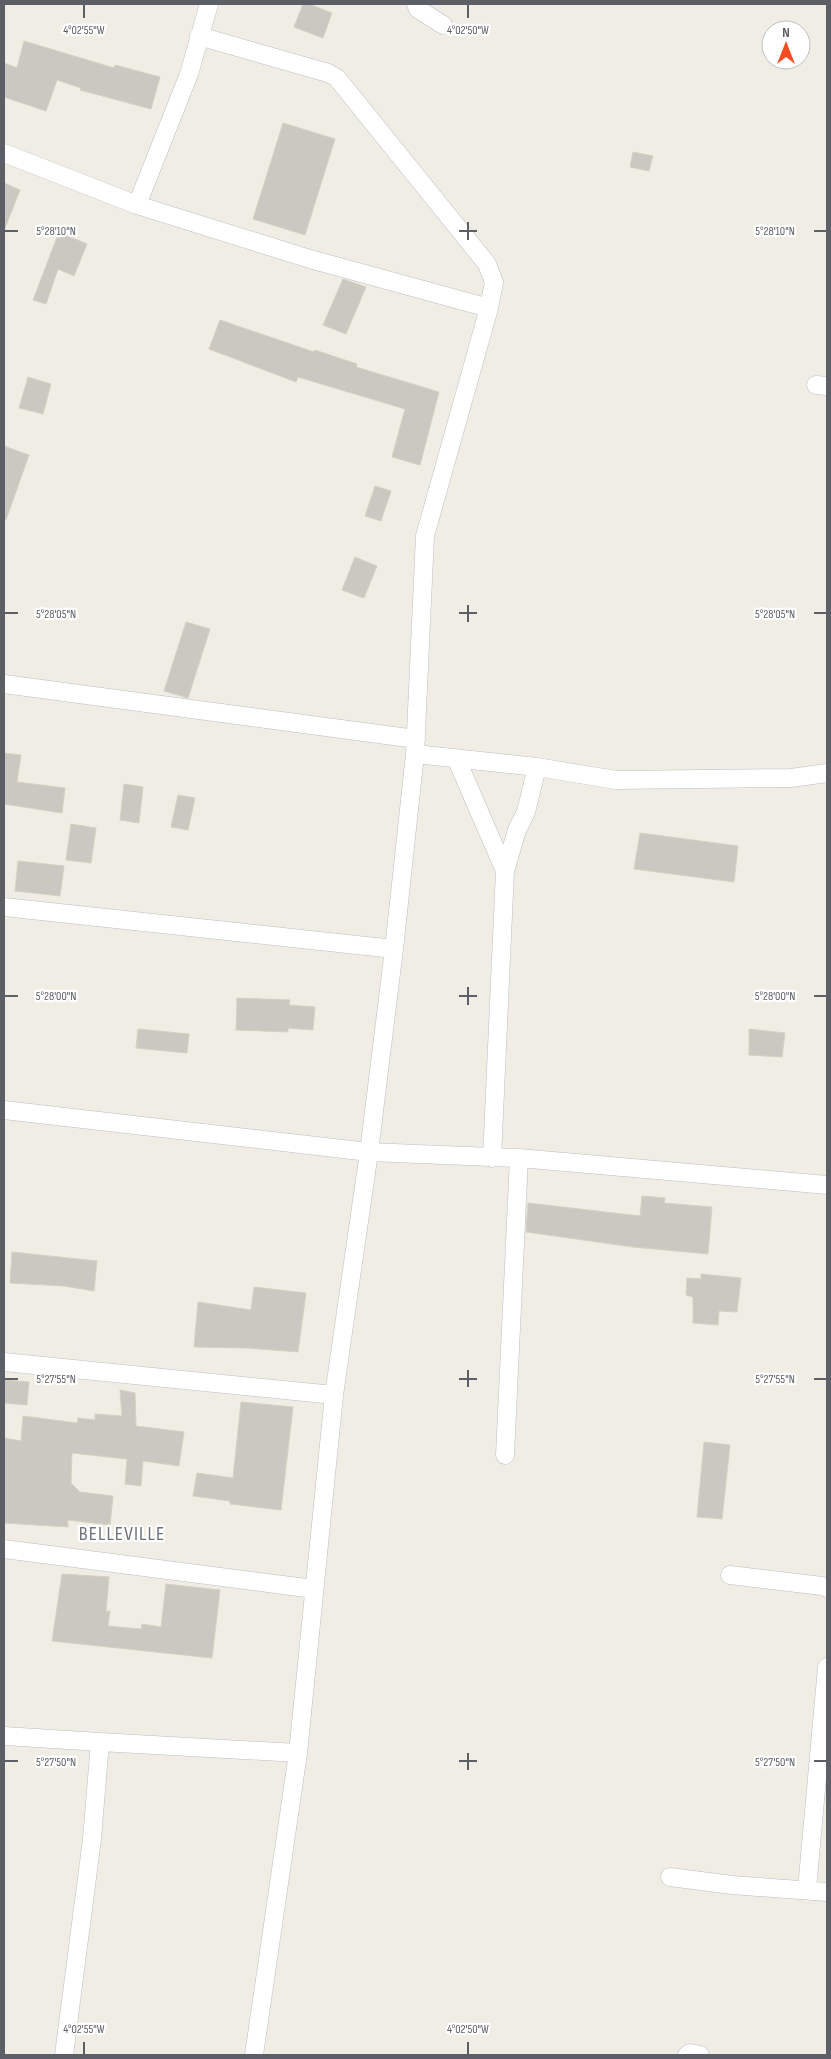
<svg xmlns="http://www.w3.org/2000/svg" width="831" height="2059" viewBox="0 0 831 2059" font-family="'Sofia Sans Condensed',sans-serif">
  <rect width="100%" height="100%" fill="#f0eee4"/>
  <!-- building -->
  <path fill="#cbc8c1" stroke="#d5d1c1" d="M 303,4 L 309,4 L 332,13 L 323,38 L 294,27 Z
    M 24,41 L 114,68 L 115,65 L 160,77 L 151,109 L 80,90 L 81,88 L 57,80 L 46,111 L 4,97 L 4,63 L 17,68 Z
    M 283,123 L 335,139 L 305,235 L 253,219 Z
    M 633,152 L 653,156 L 649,171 L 630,167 Z
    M 4,183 L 20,190 L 5,228 L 4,227 Z
    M 59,232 L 87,244 L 74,276 L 58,269 L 46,304 L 33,300 Z
    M 343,279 L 366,287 L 346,334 L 323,325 Z
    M 220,320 L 314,352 L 315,350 L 357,364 L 356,367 L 439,392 L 420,465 L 392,457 L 405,409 L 298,377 L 296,382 L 209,349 Z
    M 28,377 L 51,384 L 43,414 L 19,408 Z
    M 4,446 L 29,455 L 6,520 L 4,520 Z
    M 375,486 L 391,491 L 381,521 L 365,516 Z
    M 355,557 L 377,566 L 364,598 L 342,590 Z
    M 186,622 L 210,629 L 188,698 L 164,691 Z
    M 4,753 L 21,755 L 17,782 L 65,788 L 62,813 L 4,804 Z
    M 124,784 L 143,787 L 139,823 L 120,820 Z
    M 178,795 L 195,798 L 188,830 L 171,827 Z
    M 71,824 L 96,828 L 91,863 L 66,860 Z
    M 640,833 L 738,846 L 734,882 L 634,869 Z
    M 18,861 L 64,866 L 60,896 L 15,891 Z
    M 237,998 L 290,1000 L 289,1005 L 315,1007 L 313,1030 L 288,1028 L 288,1032 L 236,1030 Z
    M 138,1029 L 189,1034 L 187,1053 L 136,1048 Z
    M 749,1029 L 785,1033 L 782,1057 L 749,1055 Z
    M 642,1196 L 665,1198 L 664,1203 L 712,1207 L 708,1254 L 633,1247 L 526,1232 L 528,1203 L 640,1216 Z
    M 12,1252 L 97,1261 L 94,1291 L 64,1286 L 10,1283 Z
    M 701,1274 L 741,1278 L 737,1312 L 719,1311 L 718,1325 L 693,1323 L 693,1297 L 686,1295 L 687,1278 L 701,1279 Z
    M 254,1287 L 306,1293 L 298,1352 L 246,1348 L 194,1347 L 198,1302 L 251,1310 Z
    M 4,1380 L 29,1382 L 27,1405 L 4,1403 Z
    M 120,1390 L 135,1393 L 136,1426 L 184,1432 L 179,1466 L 143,1461 L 141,1486 L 125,1484 L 127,1459 L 72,1453 L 71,1483 L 80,1492 L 113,1496 L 110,1525 L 68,1520 L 68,1527 L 4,1523 L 4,1438 L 21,1441 L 23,1416 L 77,1423 L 78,1418 L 95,1420 L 95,1414 L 122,1416 Z
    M 241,1402 L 293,1407 L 281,1510 L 230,1504 L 230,1501 L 193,1496 L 197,1473 L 233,1478 Z
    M 704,1442 L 730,1445 L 722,1519 L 697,1517 Z
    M 62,1574 L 109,1577 L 106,1612 L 110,1611 L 108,1626 L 141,1629 L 142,1624 L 161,1627 L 166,1584 L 220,1590 L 212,1658 L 52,1641 Z"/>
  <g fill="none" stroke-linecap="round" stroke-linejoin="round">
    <!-- street casing -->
    <g stroke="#bbbdc4" stroke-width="19">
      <path id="street" d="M 416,4 L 418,9 L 443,25
        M 199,36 L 328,73 L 337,78 L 487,264 L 494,282 L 489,308 L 425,536 L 415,754 L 394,949 L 369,1152 L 334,1395 L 298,1753 L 254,2055
        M 4,153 L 137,205 L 310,259 L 489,308
        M 137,205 L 189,74 L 209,4
        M 816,385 L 827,386
        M 4,684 L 416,739
        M 415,754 L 537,767 L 616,780 L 791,778 L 827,773
        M 456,758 L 505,871 L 492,1158
        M 505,871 L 517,830 L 526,812 L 537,767
        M 4,907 L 394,949
        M 4,1110 L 369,1152 L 519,1158 L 827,1185
        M 4,1362 L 334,1395
        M 505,1455 L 519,1158
        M 4,1549 L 314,1589
        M 730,1575 L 822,1586 L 827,1588
        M 4,1736 L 100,1742
        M 670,1877 L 732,1885 L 827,1892
        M 807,1889 L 827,1667
        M 64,2055 L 92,1839 L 100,1742 L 298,1753
        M 687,2055 L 690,2053 L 700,2055"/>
    </g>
    <!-- street -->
    <use href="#street" stroke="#fff" stroke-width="18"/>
  </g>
  <!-- ticks -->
  <path fill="none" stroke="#5c5f66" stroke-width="2" d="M 84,5 L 84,18M 468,5 L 468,18M 468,222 L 468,240M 5,231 L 18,231M 459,231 L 477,231M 814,231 L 826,231M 468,605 L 468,622M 5,613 L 18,613M 459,613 L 477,613M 814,613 L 826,613M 468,987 L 468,1005M 5,996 L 18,996M 459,996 L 477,996M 814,996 L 826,996M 468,1370 L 468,1387M 5,1379 L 18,1379M 459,1379 L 477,1379M 814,1379 L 826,1379M 468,1753 L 468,1770M 5,1761 L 18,1761M 459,1761 L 477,1761M 814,1761 L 826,1761M 84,2042 L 84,2054M 468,2042 L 468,2054"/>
  <g text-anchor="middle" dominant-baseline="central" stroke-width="4.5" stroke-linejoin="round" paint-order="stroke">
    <!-- neighbourhood labels -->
    <g font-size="20" letter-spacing="1" fill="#6d7178" stroke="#fff">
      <text x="122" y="1534">BELLEVILLE</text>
    </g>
  </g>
  <g font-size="12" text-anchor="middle" fill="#5c5f66" stroke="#fff" stroke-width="4.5" stroke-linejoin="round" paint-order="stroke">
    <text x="84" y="34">4°02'55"W</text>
    <text x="468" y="34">4°02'50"W</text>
    <text x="56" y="235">5°28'10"N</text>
    <text x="775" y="235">5°28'10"N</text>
    <text x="56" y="618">5°28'05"N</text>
    <text x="775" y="618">5°28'05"N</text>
    <text x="56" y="1000">5°28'00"N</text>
    <text x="775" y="1000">5°28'00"N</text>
    <text x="56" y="1383">5°27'55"N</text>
    <text x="775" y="1383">5°27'55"N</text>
    <text x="56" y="1766">5°27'50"N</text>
    <text x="775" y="1766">5°27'50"N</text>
    <text x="84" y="2033">4°02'55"W</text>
    <text x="468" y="2033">4°02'50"W</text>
  </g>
  <!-- border -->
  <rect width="831" height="2059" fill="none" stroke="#5c5f66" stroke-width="10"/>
  <!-- north arrow -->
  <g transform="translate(786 45)"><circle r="24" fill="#ffffff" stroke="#bebfc2"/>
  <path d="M0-4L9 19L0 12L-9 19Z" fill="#f74d22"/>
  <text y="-8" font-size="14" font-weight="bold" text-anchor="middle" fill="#5c5f66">N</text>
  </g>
</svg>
